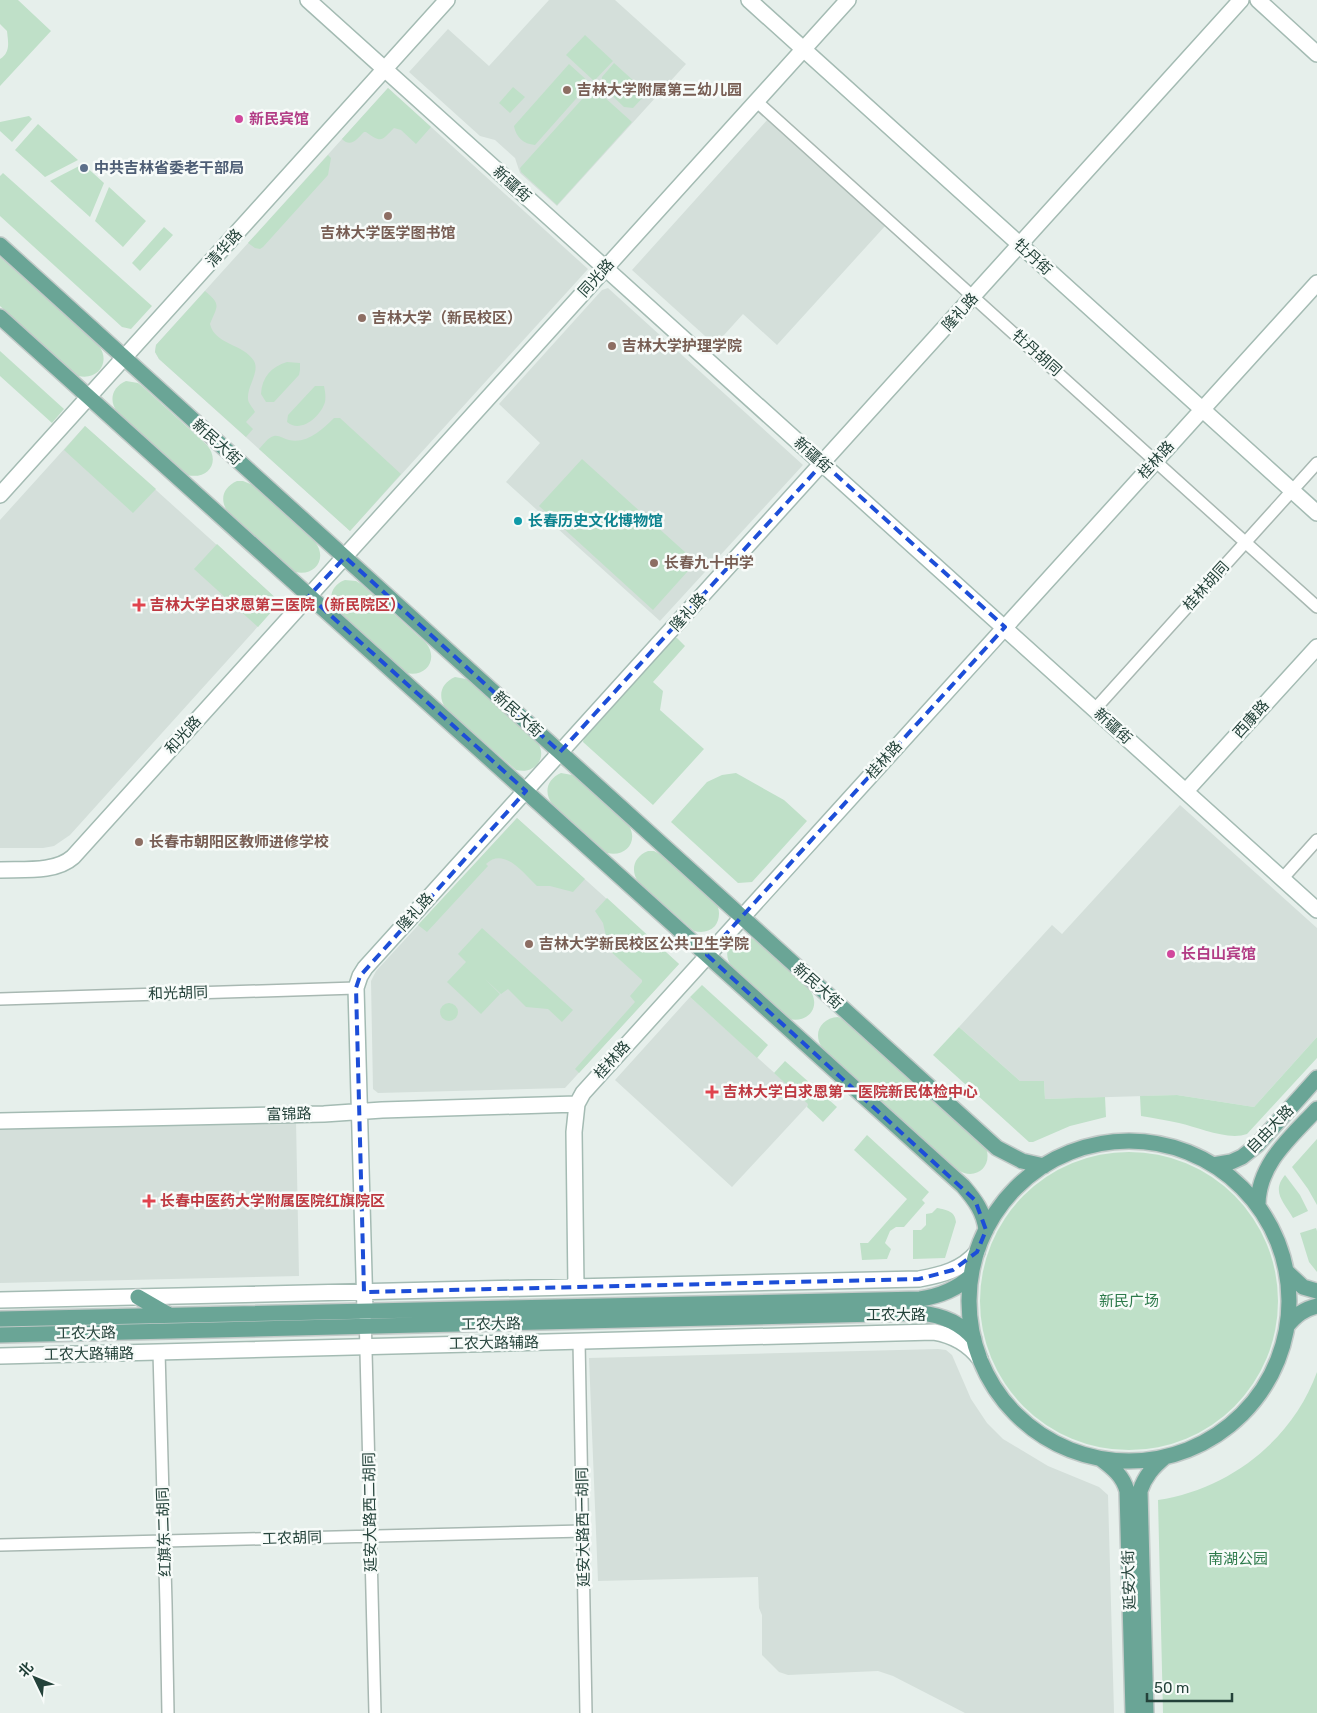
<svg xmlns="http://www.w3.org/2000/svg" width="1317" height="1713" viewBox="0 0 1317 1713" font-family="Rubik,'Noto Sans SC',sans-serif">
  <rect width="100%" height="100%" fill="#e6efeb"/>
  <!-- built -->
  <path fill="#d4dfda" d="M 549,0 L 615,0 L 686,64 L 557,206 L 520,173 L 515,158 L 495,140 L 480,136 L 409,72 L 448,29 L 489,66 Z
    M 388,88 L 588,269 L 350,531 L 159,359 L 155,352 L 156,345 Z
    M 768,119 L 886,225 L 777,345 L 743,314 L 715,345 L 632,270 Z
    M 608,288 L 803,465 L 660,621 L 506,482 L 540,443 L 499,404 L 602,290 Z
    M 85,426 L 280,602 L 70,835 L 54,846 L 43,848 L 0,848 L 0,520 Z
    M 1180,805 L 1317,928 L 1317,1037 L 1254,1107 L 1177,1095 L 1045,1099 L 1044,1081 L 1020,1081 L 959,1027 L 1052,925 L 1062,934 Z
    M 517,818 L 679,964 L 565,1088 L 378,1093 L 373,1089 L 371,981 L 376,971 Z
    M 690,997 L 809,1104 L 732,1187 L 615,1080 Z
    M 296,1120 L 299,1276 L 0,1283 L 0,1127 Z
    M 938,1349 L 946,1350 L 952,1355 L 971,1399 L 987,1423 L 1003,1439 L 1048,1466 L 1099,1487 L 1108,1495 L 1114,1713 L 965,1713 L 893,1676 L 878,1671 L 788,1675 L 779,1672 L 762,1655 L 762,1615 L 759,1608 L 758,1577 L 598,1581 L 589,1358 Z"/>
  <!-- green -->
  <path fill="#bfe0c8" d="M 0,0 L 18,0 L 51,31 L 0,86 L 0,59 C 11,52 8,42 7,31 L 0,24 Z
    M 585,35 L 613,61 L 594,81 L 566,55 Z
    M 614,63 L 647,93 L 633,108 L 624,107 L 601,85 L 602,77 Z
    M 569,64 L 590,83 L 535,145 C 523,144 516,137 514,126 Z
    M 513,87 L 525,97 L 510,113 L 499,103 Z
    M 593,87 L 632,122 L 557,205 L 521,172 L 520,168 Z
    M 388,88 L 431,127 L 416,144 L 401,130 L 394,128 C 382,140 382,144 366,132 L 364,132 C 357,139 351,148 342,139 Z
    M 29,116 L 32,119 L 12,142 L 0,131 L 0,122 Z
    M 38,124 L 78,160 L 45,177 L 15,150 Z
    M 328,155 L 331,158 L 328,175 L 263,247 L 260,249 L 255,248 L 248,243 Z
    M 83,164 L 104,183 L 90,217 L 50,181 Z
    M 3,173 L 152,306 L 131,329 L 122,327 L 0,216 L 0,176 Z
    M 109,187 L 146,221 L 123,247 L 95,221 Z
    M 164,227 L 173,235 L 140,271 L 132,263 Z
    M 0,257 L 99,346 C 111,362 98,381 78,376 L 0,306 Z
    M 205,291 C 222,305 217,306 210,324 C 215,345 244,344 254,361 C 260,372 247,386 248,399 C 248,403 253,408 255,412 L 246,422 L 253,429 L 246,437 L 159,359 L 155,352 L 156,345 Z
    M 0,351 L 64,409 L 52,423 L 0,376 Z
    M 287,362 L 300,363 L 300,370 L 299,375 L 274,402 L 266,402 L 261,394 C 262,377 271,367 287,362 Z
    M 126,381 L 138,383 L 142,386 L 207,445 C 221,462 208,480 187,475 L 118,413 C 108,401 112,387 126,381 Z
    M 315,386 L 324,386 C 325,391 326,396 325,402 C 321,416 301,434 287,422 L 288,415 Z
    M 334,418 L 340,418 L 401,474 L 350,531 L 259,449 C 263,445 268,437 274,436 C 279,435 284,439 289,440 C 307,444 322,430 334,418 Z
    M 85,426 L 156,489 L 133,513 L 64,450 Z
    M 582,459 L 696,562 L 653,610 L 539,506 Z
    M 237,481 L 243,481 L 253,485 L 315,542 C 328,558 315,577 295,572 L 228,512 C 219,500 223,487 237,481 Z
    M 217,544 L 280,602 L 258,627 L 194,569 Z
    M 345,580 L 356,581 L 361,584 L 426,643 C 439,659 426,678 406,673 L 336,611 C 327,599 331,585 345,580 Z
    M 673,638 L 677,638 L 685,646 L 653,682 L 663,691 L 660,710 L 704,749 L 653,805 L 583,742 L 584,737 Z
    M 455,677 L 466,679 L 471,682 L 536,740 C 549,756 536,775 516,770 L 446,709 C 437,696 441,683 455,677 Z
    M 561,773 L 572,775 L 577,778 L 627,823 C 640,839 627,858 607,853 L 553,805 C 543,793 547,779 561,773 Z
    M 736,773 L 784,800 L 807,821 L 752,882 L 738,883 L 671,822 L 707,782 L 722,775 Z
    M 517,818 L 585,879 L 573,892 L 550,886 L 537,886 C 524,874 504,846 486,864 L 488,866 L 427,932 L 418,925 Z
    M 648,851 L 654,851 L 664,856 C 675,866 712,896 718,907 C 720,913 719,921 715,926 C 709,932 702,933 694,931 L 639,883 C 630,871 633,857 648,851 Z
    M 607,898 L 679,964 L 579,1073 L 575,1069 L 635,1002 L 630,996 L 642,982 L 642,980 L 609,950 L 603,923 L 595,911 Z
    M 482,928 L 573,1010 L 562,1022 L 548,1009 L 526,1007 L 508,989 L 501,994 L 485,979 L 500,994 L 481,1014 L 447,982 L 466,962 L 458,954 Z
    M 741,936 L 747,936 L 757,941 L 809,989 C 822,1005 809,1024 789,1019 L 732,967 C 723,955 727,942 741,936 Z
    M 702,985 L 768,1045 L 757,1058 L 690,997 Z
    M440 1012a9 9 0 1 1 18 0a9 9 0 1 1-18 0Z
    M 838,1017 L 848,1022 L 986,1148 C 993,1167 975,1181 958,1170 L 823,1049 C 812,1035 820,1018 838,1017 Z
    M 959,1027 L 1020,1081 L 1044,1081 L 1045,1099 L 1105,1097 L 1106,1117 L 1070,1126 L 1033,1142 L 1029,1142 L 933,1055 Z
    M 1317,1037 L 1317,1058 L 1247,1134 C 1228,1141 1198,1127 1179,1123 C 1166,1120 1153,1118 1141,1116 L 1140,1096 L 1177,1095 L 1254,1107 Z
    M 785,1061 L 837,1107 L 823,1122 L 807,1107 L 808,1104 L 774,1073 Z
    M 867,1135 L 929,1192 L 922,1200 L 925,1203 L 904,1227 L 896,1227 L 890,1231 L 885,1243 L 891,1249 L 887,1259 L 862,1260 L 860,1243 L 868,1243 L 907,1199 L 854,1150 Z
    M 1317,1139 L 1317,1205 L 1308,1189 L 1292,1167 Z
    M980 1301a149 149 0 1 1 298 0a149 149 0 1 1-298 0Z
    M 1285,1175 L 1300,1195 L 1308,1211 L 1293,1218 C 1284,1202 1271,1192 1285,1175 Z
    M 937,1208 C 947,1210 955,1211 956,1222 L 945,1258 L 913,1259 L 913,1230 L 921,1230 L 926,1225 L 926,1214 L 932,1213 Z
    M 1316,1228 L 1317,1231 L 1317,1272 L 1309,1262 L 1300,1233 Z
    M 1317,1372 L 1317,1713 L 1163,1713 L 1158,1500 C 1229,1489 1292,1441 1317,1372 Z"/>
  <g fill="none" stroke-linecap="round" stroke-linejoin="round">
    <!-- street casing -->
    <g stroke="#a8b8b2" stroke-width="14">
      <path id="street" d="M 756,101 L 1317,607
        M 1095,709 L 1317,463
        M 1282,879 L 1317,840
        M 0,999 L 356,988
        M 365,1311 L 375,1713
        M 579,1341 L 586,1713
        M 159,1352 L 166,1604 L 168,1713
        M 0,1545 L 584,1531"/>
    </g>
    <!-- secondary casing -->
    <g stroke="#a4bbb3" stroke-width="18">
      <path id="secondary" d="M 308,0 L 1317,910
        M 749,0 L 1317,513
        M 1258,0 L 1317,54
        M 0,495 L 447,0
        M 1186,791 L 1317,647
        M 0,870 C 23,869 55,873 73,857 L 848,0
        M 0,1121 L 324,1114 L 382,1110 L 577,1104
        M 576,1287 L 574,1132 L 577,1104 L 583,1093 L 1317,283
        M 0,1300 L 919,1279 C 941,1275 962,1270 977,1252
        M 365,1311 L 356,988 L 360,976 L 365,968 L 1241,0
        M 0,1356 L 934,1332 C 952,1335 968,1343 980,1359"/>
    </g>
    <!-- primary casing -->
    <g stroke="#c2cac8" stroke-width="18">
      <path id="primary" d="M 0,245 L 997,1148 L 1022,1161 L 1044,1166
        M 0,317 L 963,1186 C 975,1200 984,1212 986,1230
        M969 1301a160 160 0 1 1 320 0a160 160 0 1 1-320 0Z
        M 1213,1165 L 1231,1162 L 1242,1157 L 1257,1145 L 1317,1078
        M 1258,1205 C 1258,1164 1291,1137 1317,1109
        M 1287,1272 L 1303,1287 L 1317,1291
        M 138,1297 L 169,1315
        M 0,1319 L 920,1299 C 940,1296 956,1290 971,1276
        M 1287,1326 C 1296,1315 1304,1309 1317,1306
        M 0,1335 L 920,1313 C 941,1315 960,1322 974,1339
        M 1101,1459 C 1113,1468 1123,1476 1127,1491 L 1133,1713
        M 1146,1713 L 1140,1491 C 1145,1476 1153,1467 1165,1457"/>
    </g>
    <!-- street -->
    <use href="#street" stroke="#fff" stroke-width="11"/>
    <!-- secondary -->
    <use href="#secondary" stroke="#fff" stroke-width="15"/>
    <!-- primary -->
    <use href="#primary" stroke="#6aa596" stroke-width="15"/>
  </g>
  <!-- marked area -->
  <path fill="none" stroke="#1d4ed8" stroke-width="4" stroke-dasharray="10 6" stroke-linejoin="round" d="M 823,463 L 1005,627 L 707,955 L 975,1200 L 986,1230 L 977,1252 L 953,1270 L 919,1279 L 364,1292 L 356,988 L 360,976 L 526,791 L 309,596 L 345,557 L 560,752 Z"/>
  <!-- markers -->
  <g fill="#8d6e63" stroke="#f7fbf9" stroke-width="2">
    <circle cx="567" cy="90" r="5"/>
    <circle cx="388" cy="216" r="5"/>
    <circle cx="362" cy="318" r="5"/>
    <circle cx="612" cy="346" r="5"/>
    <circle cx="654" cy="563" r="5"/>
    <circle cx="139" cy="842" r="5"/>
    <circle cx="529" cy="944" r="5"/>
  </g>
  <g fill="#d1479c" stroke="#f7fbf9" stroke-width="2">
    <circle cx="239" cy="119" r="5"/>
    <circle cx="1171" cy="954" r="5"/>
  </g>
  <circle fill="#5c6f8a" stroke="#f7fbf9" stroke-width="2" cx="84" cy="168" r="5"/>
  <circle fill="#0f9aa8" stroke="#f7fbf9" stroke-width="2" cx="518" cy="521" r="5"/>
  <g fill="#e0444e" stroke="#f7fbf9" stroke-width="2">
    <path d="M136.5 597.5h5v5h5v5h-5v5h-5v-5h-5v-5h5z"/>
    <path d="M709.5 1084.5h5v5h5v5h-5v5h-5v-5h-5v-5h5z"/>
    <path d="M146.5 1193.5h5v5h5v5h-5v5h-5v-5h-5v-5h5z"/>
  </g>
  <g text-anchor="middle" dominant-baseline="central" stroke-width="5" stroke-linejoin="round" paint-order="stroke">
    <!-- education labels -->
    <g font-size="15" font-weight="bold" fill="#785e54" stroke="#f7fbf9" text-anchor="start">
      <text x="577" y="90">吉林大学附属第三幼儿园</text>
      <text x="388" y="233" text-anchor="middle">吉林大学医学图书馆</text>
      <text x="372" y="318">吉林大学（新民校区）</text>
      <text x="622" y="346">吉林大学护理学院</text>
      <text x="664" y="563">长春九十中学</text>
      <text x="149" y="842">长春市朝阳区教师进修学校</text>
      <text x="539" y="944">吉林大学新民校区公共卫生学院</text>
    </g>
    <!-- hotel labels -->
    <g font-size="15" font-weight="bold" fill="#b23c85" stroke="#f7fbf9" text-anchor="start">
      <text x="249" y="119">新民宾馆</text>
      <text x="1181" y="954">长白山宾馆</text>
    </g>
    <!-- service labels -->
    <g font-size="15" font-weight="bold" fill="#4e5e75" stroke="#f7fbf9" text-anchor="start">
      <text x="94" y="168">中共吉林省委老干部局</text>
    </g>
    <!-- street labels -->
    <g font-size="15" fill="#24423a" stroke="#f7fbf9">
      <text transform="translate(512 184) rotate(42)">新疆街</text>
      <text transform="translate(224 248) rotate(-48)">清华路</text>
      <text transform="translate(1033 257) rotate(42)">牡丹街</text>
      <text transform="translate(596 278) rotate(-48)">同光路</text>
      <text transform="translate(960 312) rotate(-48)">隆礼路</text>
      <text transform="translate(1037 353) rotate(42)">牡丹胡同</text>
      <text transform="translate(217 442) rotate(42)">新民大街</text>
      <text transform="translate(813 455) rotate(42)">新疆街</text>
      <text transform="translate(1156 460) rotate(-48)">桂林路</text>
      <text transform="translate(1206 586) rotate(-48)">桂林胡同</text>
      <text transform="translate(688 612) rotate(-48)">隆礼路</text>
      <text transform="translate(518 714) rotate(42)">新民大街</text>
      <text transform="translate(1251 719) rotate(-48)">西康路</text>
      <text transform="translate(1113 726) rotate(42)">新疆街</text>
      <text transform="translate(183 735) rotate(-48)">和光路</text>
      <text transform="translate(884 760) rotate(-48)">桂林路</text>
      <text transform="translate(415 912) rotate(-48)">隆礼路</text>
      <text transform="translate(818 986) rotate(42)">新民大街</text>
      <text transform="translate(178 993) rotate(-2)">和光胡同</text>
      <text transform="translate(612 1060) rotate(-48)">桂林路</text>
      <text transform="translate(289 1114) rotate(-1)">富锦路</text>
      <text transform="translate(1270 1129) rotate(-46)">自由大路</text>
      <text x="896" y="1315">工农大路</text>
      <text transform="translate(491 1324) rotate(-1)">工农大路</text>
      <text transform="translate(86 1333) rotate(-1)">工农大路</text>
      <text transform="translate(494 1343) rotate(-1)">工农大路辅路</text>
      <text transform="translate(89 1354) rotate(-1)">工农大路辅路</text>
      <text transform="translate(370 1512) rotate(-91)">延安大路西二胡同</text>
      <text transform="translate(583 1527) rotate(-91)">延安大路西一胡同</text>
      <text transform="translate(164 1532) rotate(-92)">红旗东二胡同</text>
      <text transform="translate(292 1538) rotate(-2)">工农胡同</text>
      <text transform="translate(1129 1580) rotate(-92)">延安大街</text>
    </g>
    <!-- culture labels -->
    <g font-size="15" font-weight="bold" fill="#0d838f" stroke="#f7fbf9" text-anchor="start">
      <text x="528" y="521">长春历史文化博物馆</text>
    </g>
    <!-- health labels -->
    <g font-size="15" font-weight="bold" fill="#be3a42" stroke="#f7fbf9" text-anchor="start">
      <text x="150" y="605">吉林大学白求恩第三医院（新民院区）</text>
      <text x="723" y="1092">吉林大学白求恩第一医院新民体检中心</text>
      <text x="160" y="1201">长春中医药大学附属医院红旗院区</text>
    </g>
    <!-- park labels -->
    <g font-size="15" fill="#2d7a4b" stroke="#f7fbf9">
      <text x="1129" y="1301">新民广场</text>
      <text x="1238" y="1559">南湖公园</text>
    </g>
  </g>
  <!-- north arrow -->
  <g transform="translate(35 1678) rotate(313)" stroke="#f7fbf9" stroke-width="4" paint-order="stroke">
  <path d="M0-4L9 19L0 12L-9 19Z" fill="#24423a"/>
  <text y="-8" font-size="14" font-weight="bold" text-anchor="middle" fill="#24423a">北</text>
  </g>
  <!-- scale -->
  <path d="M1147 1693v8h85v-8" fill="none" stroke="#24423a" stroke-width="2.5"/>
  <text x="1154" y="1693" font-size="15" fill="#24423a" stroke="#f7fbf9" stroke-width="4" paint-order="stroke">50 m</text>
</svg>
